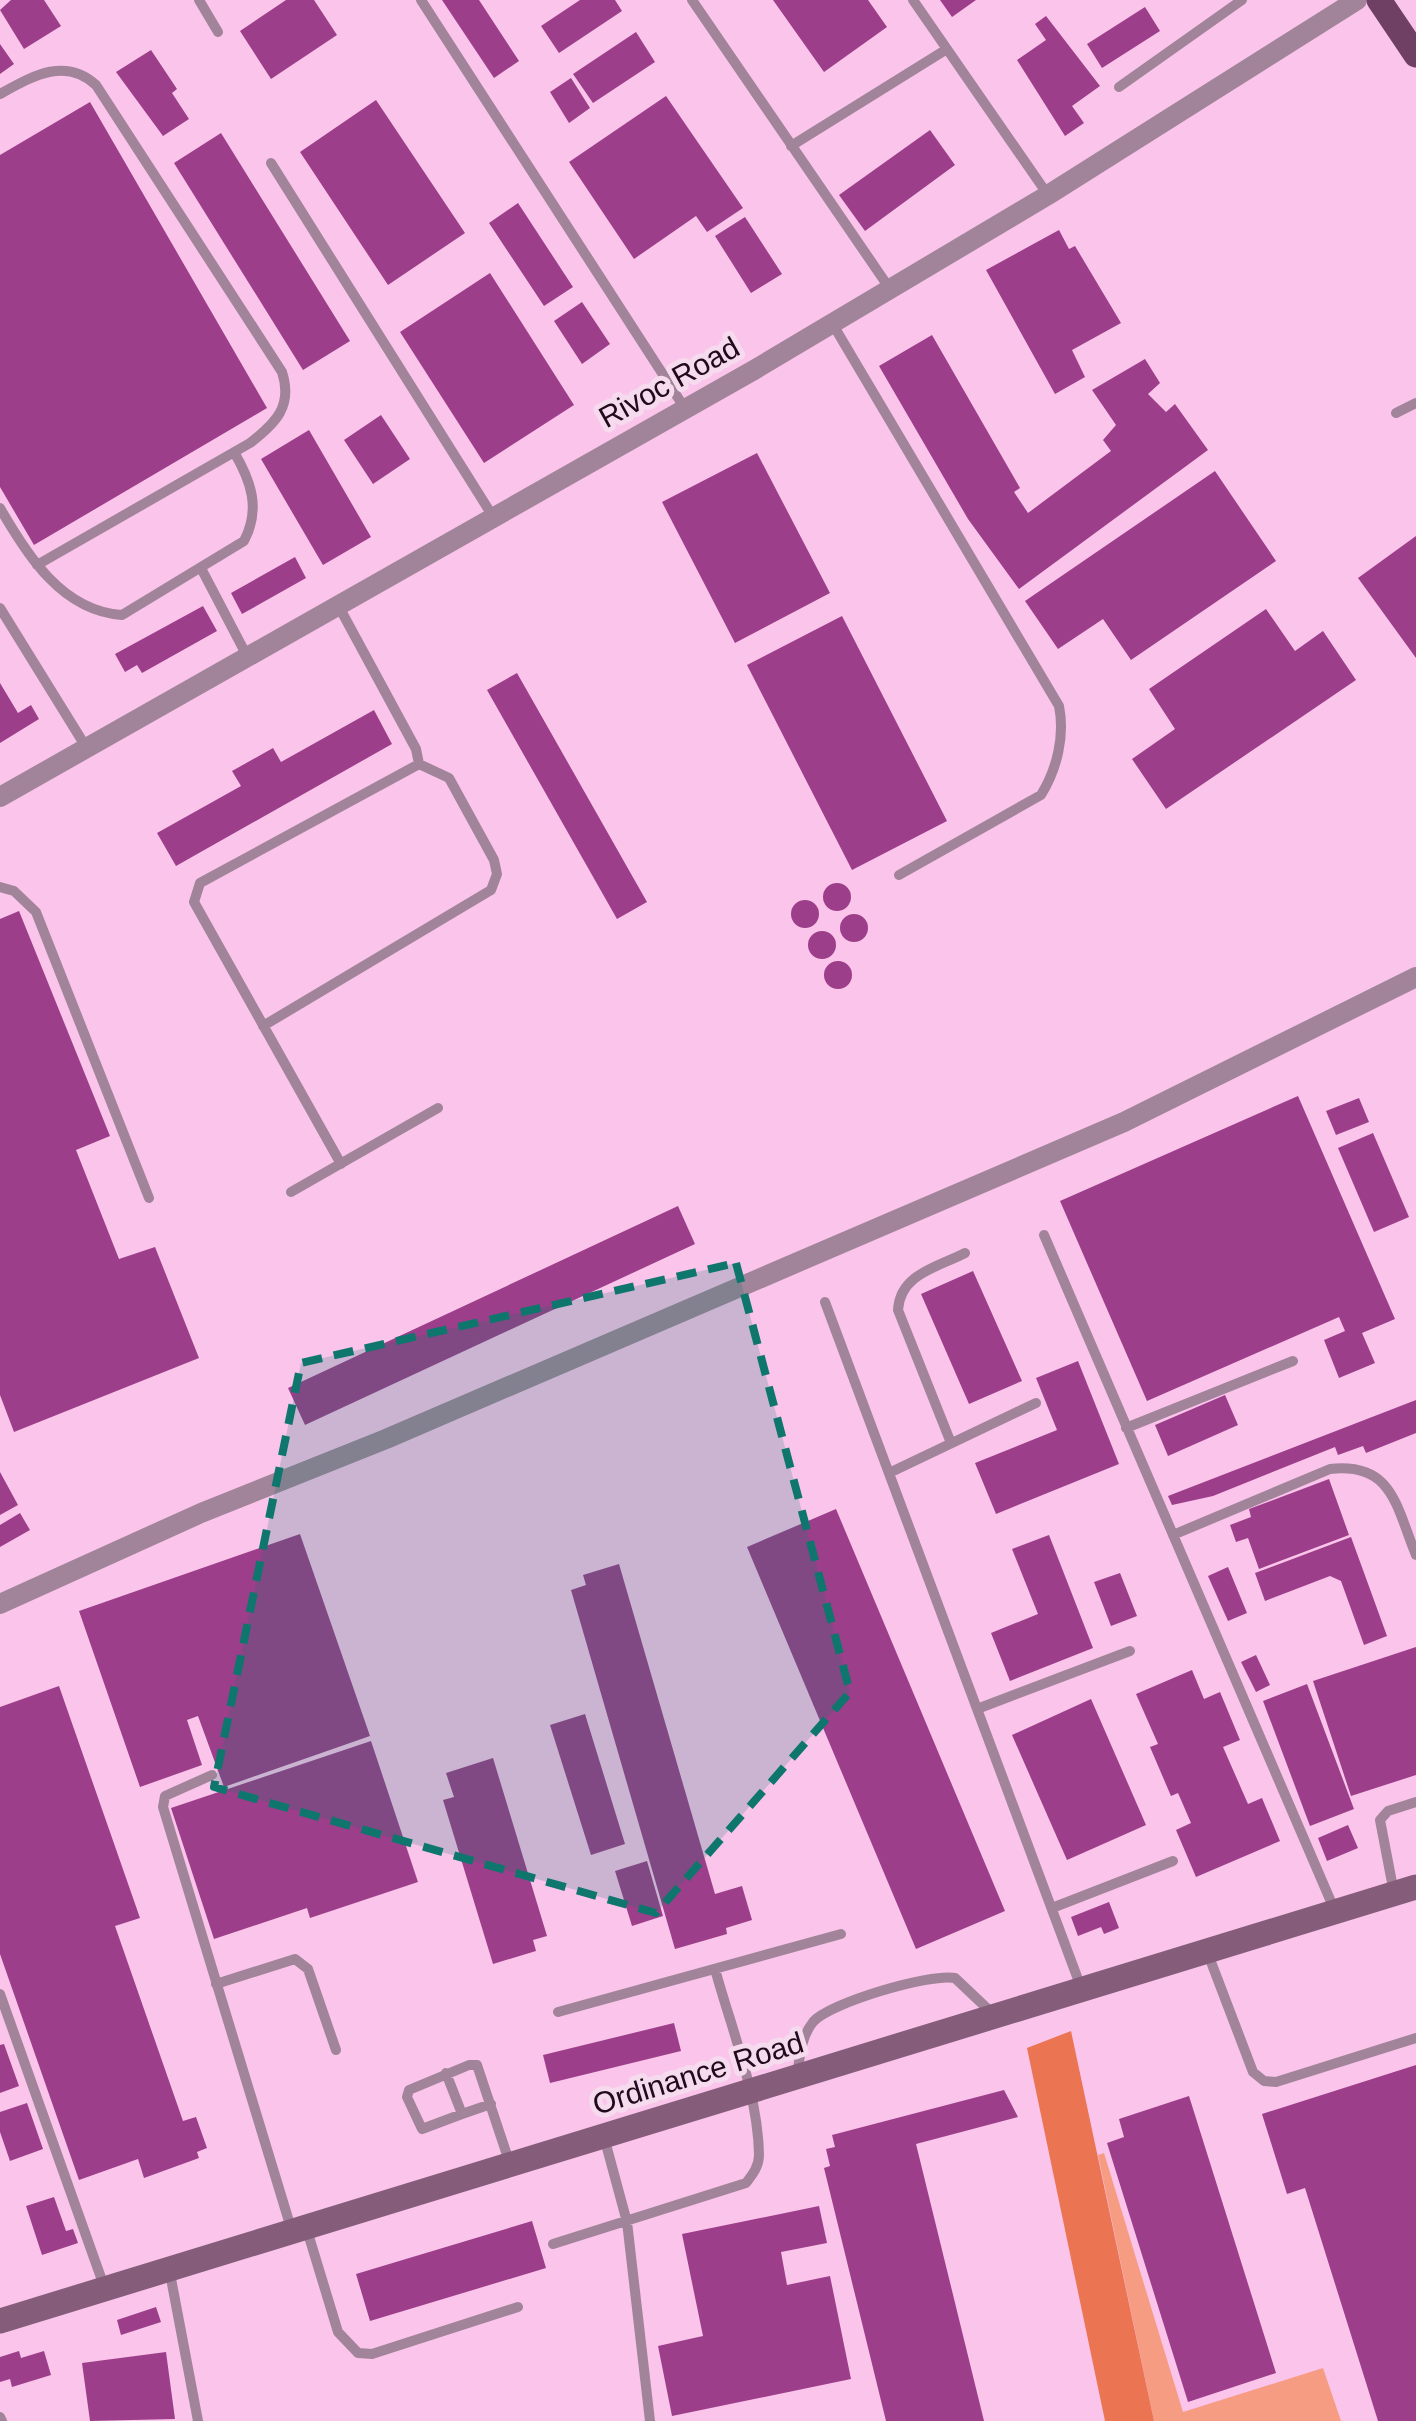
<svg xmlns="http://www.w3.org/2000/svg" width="1416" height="2421" viewBox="0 0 1416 2421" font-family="Arial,sans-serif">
  <rect width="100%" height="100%" fill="#fac4eb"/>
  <!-- green -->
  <path fill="#f69c83" d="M 1104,2153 L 1183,2412 L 1323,2368 L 1341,2421 L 1154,2421 L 1098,2155 Z"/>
  <!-- forest -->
  <path fill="#eb7453" d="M 1071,2031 L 1154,2421 L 1105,2421 L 1027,2048 Z"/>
  <!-- building -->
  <path fill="#9d3e8a" d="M 11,0 L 44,0 L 61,26 L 24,49 L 0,10 Z
    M 286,0 L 314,0 L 337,35 L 271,79 L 240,31 Z
    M 442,0 L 479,0 L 519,61 L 494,78 Z
    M 580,0 L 615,0 L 622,11 L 559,53 L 541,26 Z
    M 773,0 L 868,0 L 887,27 L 824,72 Z
    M 940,0 L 976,0 L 952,17 Z
    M 1145,7 L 1160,31 L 1102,68 L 1087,44 Z
    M 1046,16 L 1100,86 L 1072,106 L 1084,123 L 1065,136 L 1017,60 L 1046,40 L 1035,24 Z
    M 636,32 L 655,62 L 593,103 L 573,74 Z
    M 0,44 L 14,64 L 0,74 Z
    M 151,50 L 177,89 L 172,93 L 189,119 L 163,136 L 116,72 Z
    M 571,78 L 590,108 L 569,123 L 550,92 Z
    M 666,96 L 743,208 L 707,232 L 696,216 L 634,259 L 569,162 Z
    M 376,100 L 465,233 L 388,285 L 300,152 Z
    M 90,102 L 267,408 L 34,545 L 0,487 L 0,155 Z
    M 930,130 L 955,165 L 865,231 L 839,195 Z
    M 221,133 L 350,341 L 303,370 L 174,163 Z
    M 518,203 L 573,287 L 544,306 L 489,223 Z
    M 745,217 L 782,274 L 751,293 L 715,236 Z
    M 1059,230 L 1069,249 L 1075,246 L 1121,323 L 1072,350 L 1085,377 L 1055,394 L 986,270 Z
    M 490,273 L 574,405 L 484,463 L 400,332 Z
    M 582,302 L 610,344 L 582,364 L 554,321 Z
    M 932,335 L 1020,488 L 1014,492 L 1028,513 L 1111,451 L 1103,440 L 1116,425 L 1092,390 L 1145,359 L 1160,383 L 1148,394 L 1166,412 L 1175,404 L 1208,450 L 1019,589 L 968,519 L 879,366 Z
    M 381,415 L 410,459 L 373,484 L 344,440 Z
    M 309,430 L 371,537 L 323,565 L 261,459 Z
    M 757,453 L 830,593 L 735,643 L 662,502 Z
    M 1215,471 L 1276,561 L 1131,660 L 1103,619 L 1058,649 L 1025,601 Z
    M 1416,536 L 1416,658 L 1358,578 Z
    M 295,557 L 306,578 L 242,614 L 231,593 Z
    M 203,606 L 217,631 L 142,673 L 137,665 L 125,672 L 115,654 Z
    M 1266,609 L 1295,651 L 1323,631 L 1356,680 L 1166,809 L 1132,759 L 1175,729 L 1149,689 Z
    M 842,616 L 947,821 L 852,870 L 747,665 Z
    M 517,673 L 647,902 L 617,919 L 487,690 Z
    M 0,683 L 18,713 L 31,705 L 39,719 L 0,743 Z
    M 374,710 L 392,744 L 176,866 L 157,833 L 241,786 L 232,771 L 273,748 L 281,762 Z
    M823 897a14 14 0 1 1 28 0a14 14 0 1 1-28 0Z
    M791 914a14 14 0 1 1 28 0a14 14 0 1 1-28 0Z
    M 19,911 L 110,1136 L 76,1150 L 119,1259 L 155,1247 L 199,1358 L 14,1432 L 0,1395 L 0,919 Z
    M840 928a14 14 0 1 1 28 0a14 14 0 1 1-28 0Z
    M808 945a14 14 0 1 1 28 0a14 14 0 1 1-28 0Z
    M824 975a14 14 0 1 1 28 0a14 14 0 1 1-28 0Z
    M 1298,1096 L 1395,1319 L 1362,1333 L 1375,1363 L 1339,1378 L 1324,1340 L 1345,1331 L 1339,1317 L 1147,1401 L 1060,1201 Z
    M 1359,1098 L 1369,1122 L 1336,1135 L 1326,1111 Z
    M 1373,1133 L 1409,1217 L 1374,1232 L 1338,1148 Z
    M 678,1206 L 695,1244 L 305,1425 L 288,1388 Z
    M 973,1271 L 1022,1381 L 969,1404 L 921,1294 Z
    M 1078,1361 L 1119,1464 L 996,1514 L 975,1463 L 1057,1430 L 1036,1378 Z
    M 1225,1395 L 1238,1425 L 1168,1456 L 1155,1425 Z
    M 1416,1400 L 1416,1433 L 1366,1453 L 1363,1446 L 1338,1455 L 1335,1447 L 1213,1496 L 1172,1505 L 1168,1496 Z
    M 0,1472 L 18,1505 L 0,1515 Z
    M 1329,1479 L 1349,1535 L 1259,1569 L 1248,1538 L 1236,1542 L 1230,1525 L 1251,1517 L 1249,1509 Z
    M 836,1509 L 1005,1911 L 916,1949 L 747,1547 Z
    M 20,1513 L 30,1530 L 0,1547 L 0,1525 Z
    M 300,1534 L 370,1736 L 224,1787 L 198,1716 L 187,1720 L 202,1765 L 140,1787 L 79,1611 Z
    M 1049,1535 L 1093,1648 L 1010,1681 L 991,1633 L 1038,1614 L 1012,1549 Z
    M 1351,1537 L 1387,1636 L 1364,1645 L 1341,1581 L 1330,1576 L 1265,1601 L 1255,1573 Z
    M 619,1564 L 715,1894 L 742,1886 L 752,1920 L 726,1928 L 727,1934 L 675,1949 L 571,1590 L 586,1585 L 583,1575 Z
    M 1228,1567 L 1247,1613 L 1228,1621 L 1208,1576 Z
    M 1120,1573 L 1137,1616 L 1111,1626 L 1094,1582 Z
    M 1416,1647 L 1416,1775 L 1351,1796 L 1313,1681 Z
    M 1256,1655 L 1270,1685 L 1256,1692 L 1241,1662 Z
    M 1192,1670 L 1204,1699 L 1220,1692 L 1240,1740 L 1223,1747 L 1248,1804 L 1262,1798 L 1280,1841 L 1196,1877 L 1176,1830 L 1191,1823 L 1178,1793 L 1171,1796 L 1150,1747 L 1158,1744 L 1136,1694 Z
    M 1307,1684 L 1354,1809 L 1310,1826 L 1263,1701 Z
    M 59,1686 L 140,1918 L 115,1926 L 183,2121 L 196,2117 L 207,2148 L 197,2152 L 199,2158 L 144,2178 L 138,2159 L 79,2180 L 0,1954 L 0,1707 Z
    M 1091,1699 L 1146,1825 L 1067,1860 L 1012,1735 Z
    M 585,1714 L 625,1844 L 591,1855 L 550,1725 Z
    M 371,1741 L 418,1882 L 310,1918 L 307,1908 L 214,1939 L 171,1808 Z
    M 493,1758 L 547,1936 L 533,1940 L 536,1951 L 493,1964 L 443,1800 L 454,1797 L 446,1773 Z
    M 1348,1825 L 1358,1848 L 1327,1861 L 1318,1838 Z
    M 647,1861 L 663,1916 L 632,1926 L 615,1871 Z
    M 1109,1902 L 1119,1928 L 1104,1934 L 1101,1927 L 1078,1936 L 1071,1917 Z
    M 674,2023 L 681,2051 L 550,2083 L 543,2055 Z
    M 4,2044 L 19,2086 L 0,2093 L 0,2045 Z
    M 1416,2065 L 1416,2421 L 1378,2421 L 1305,2188 L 1287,2194 L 1262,2114 Z
    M 1004,2090 L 1018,2117 L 916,2144 L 984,2421 L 886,2421 L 824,2168 L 830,2166 L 826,2149 L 835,2147 L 832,2135 Z
    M 1189,2096 L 1276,2373 L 1188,2402 L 1107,2143 L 1124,2137 L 1119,2119 Z
    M 27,2103 L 43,2149 L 10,2161 L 0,2132 L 0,2112 Z
    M 54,2197 L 66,2231 L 73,2229 L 78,2243 L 42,2255 L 26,2206 Z
    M 819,2206 L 827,2243 L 781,2252 L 787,2285 L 830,2276 L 851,2379 L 672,2416 L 658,2346 L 703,2336 L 682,2234 Z
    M 532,2221 L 546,2268 L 370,2321 L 356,2274 Z
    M 156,2307 L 161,2322 L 121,2335 L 117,2320 Z
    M 19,2351 L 21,2358 L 44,2351 L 51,2375 L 12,2387 L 10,2379 L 0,2382 L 0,2357 Z
    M 166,2352 L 175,2419 L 90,2421 L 82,2363 Z"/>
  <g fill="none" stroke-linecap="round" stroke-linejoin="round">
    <!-- lane -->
    <path stroke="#a18499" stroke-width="10" d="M 199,0 L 218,32
      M 421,0 L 684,407
      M 692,0 L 890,289
      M 913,0 L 1048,195
      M 1119,87 L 1242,0
      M 0,94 C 31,77 65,56 96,85 L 282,372 C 293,406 276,423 250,443 L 37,565
      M 791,146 L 947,49
      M 271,163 L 492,515
      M 832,323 L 1059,706 C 1065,736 1057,769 1041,795 L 899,875
      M 1396,413 L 1416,403
      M 0,508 C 27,555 62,611 122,615 L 244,541 C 261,509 251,481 234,452
      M 202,570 L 247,656
      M 338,605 L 416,749 L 419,764 L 200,883 L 194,902 L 341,1164
      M 0,608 L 86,747
      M 0,887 L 14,891 L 36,912 L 149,1198
      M 263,1026 L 491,890 L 497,874 L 494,860 L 449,778 L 419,764
      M 291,1192 L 438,1108
      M 1044,1235 L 1335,1911
      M 825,1302 L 1082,1990
      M 1126,1428 L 1293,1361
      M 951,1443 L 898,1310 C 900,1274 936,1268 965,1253
      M 889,1473 L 1036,1403
      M 1173,1535 L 1330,1469 C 1393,1462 1396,1507 1416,1555
      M 977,1709 L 1130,1651
      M 212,1775 L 165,1796 L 163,1807 L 291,2228
      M 1394,1893 L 1380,1820 L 1388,1811 L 1416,1802
      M 1052,1908 L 1173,1861
      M 1208,1954 L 1253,2072 L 1264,2081 L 1276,2082 L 1416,2038
      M 216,1984 L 295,1959 L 308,1969 L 336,2050
      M 0,1994 L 104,2286
      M 558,2012 L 841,1934
      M 446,2073 L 462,2114 L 491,2104
      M 797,2075 C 800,2056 801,2037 813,2022 C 829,2003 930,1973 955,1978 L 992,2013
      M 462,2114 L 422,2129 L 407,2097 L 409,2090 L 469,2065 L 477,2065 L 510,2164
      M 604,2137 L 627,2222 L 650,2421
      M 307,2230 L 338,2332 L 358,2353 L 372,2354 L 518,2307
      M 553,2244 L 746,2183 C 753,2174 759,2166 759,2155 C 758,2093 731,2028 715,1969
      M 169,2268 L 198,2421
      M 0,2417 L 2,2421"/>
    <!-- street -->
    <path stroke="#a18499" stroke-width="20" d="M 0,797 L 754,370 L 1048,195 L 1357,0
      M 0,1604 L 201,1513 L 386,1439 L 1124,1122 L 1416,977"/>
    <!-- secondary -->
    <path stroke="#855d7a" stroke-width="25" d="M 0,2321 L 1416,1887"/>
    <!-- primary -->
    <path stroke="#704064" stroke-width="25" d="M 1379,0 L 1416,55"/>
  </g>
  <!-- marked area -->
  <path fill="#0f766e" fill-opacity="0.2" stroke="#0f766e" stroke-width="8" stroke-dasharray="20 12" stroke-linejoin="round" d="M 736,1263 L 850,1692 L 656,1913 L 214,1787 L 301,1363 Z"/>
  <g text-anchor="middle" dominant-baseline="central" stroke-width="10" stroke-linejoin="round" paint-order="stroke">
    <!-- street labels -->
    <g font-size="30" fill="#210a1c" stroke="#f6dbee">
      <text transform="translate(669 382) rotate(-29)">Rivoc Road</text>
      <text transform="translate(698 2073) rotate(-17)">Ordinance Road</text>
    </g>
  </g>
</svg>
